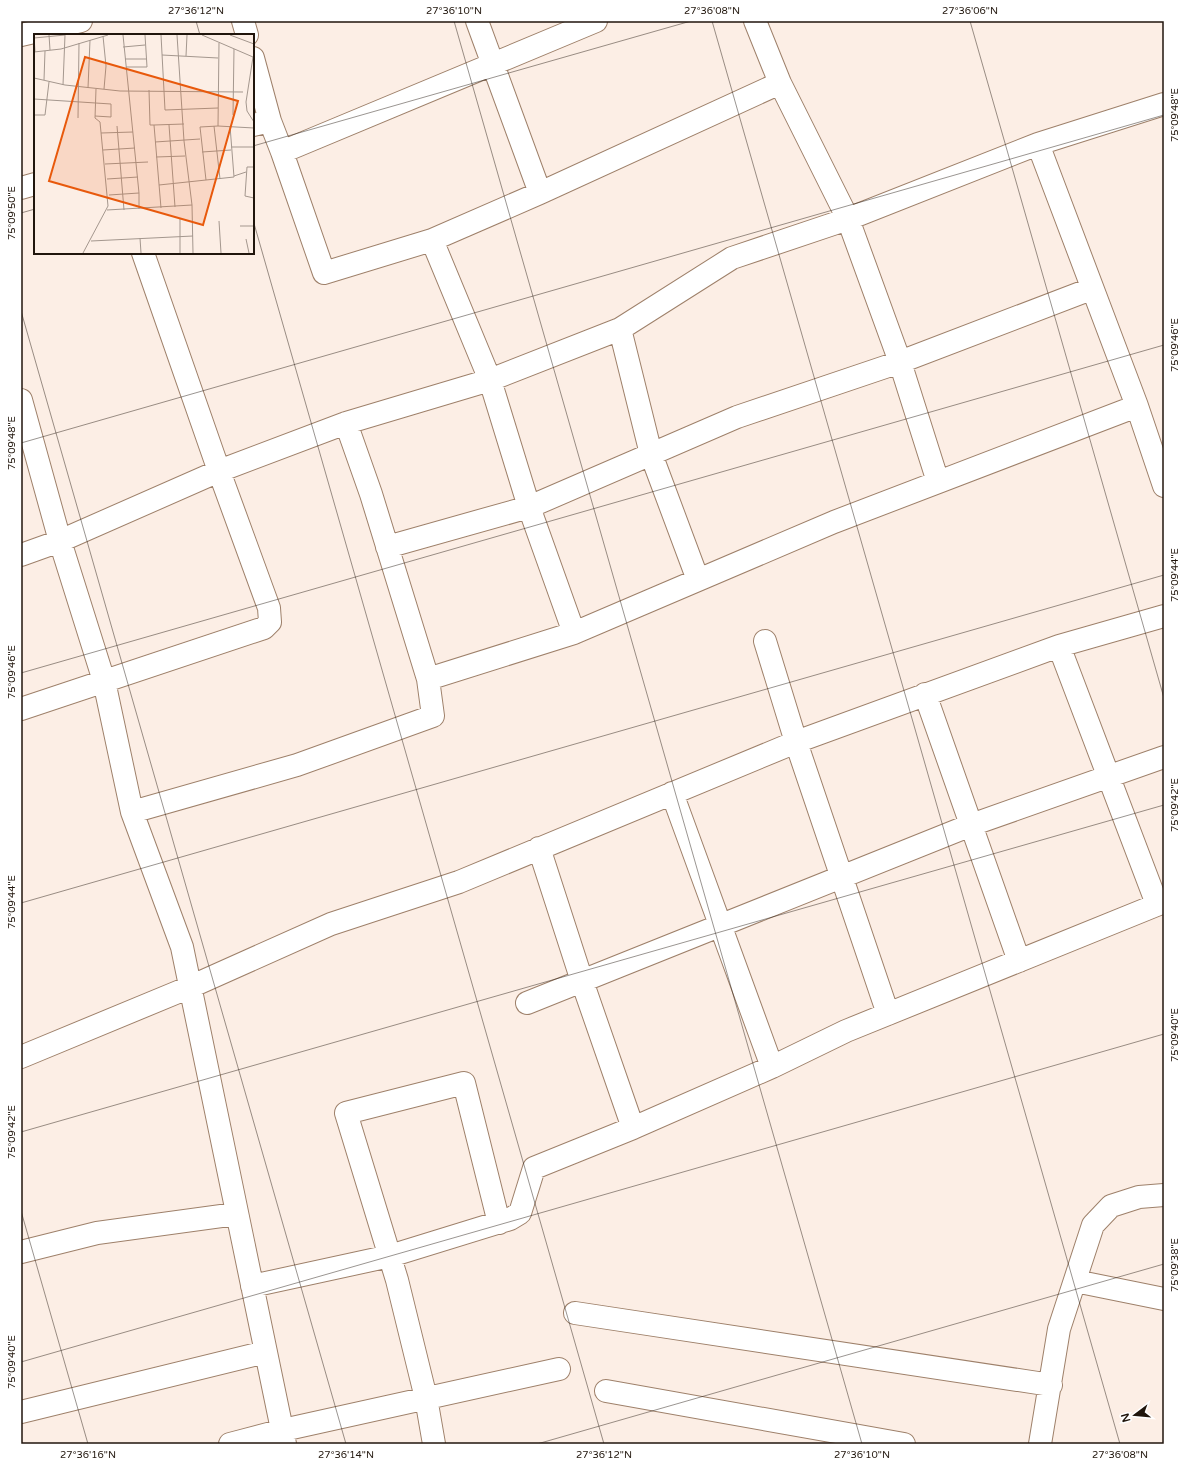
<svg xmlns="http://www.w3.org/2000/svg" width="1185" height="1465" viewBox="0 0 1185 1465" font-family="'Varela Round',sans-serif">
  <rect width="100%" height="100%" fill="#fceee5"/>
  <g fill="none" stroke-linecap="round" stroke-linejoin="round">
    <!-- minor casing -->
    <g stroke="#9e806a" stroke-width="24">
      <path id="minor" d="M 243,21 L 247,35
        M 477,21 L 540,193
        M 21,35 L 81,21
        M 253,58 L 270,121
        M 780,83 L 848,219 L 900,362 L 938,482
        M 253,125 L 270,121 L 282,152 L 324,273 L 432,240 L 540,193 L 780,83 L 755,21
        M 1038,144 L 1137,406 L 1164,486
        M 282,152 L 596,21
        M 21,188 L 35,184
        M 432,240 L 490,380 L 529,507 L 574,633
        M 620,329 L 651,454 L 698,580
        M 21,400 L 60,541 L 104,681 L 132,812 L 182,947 L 285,1444
        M 346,423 L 371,494 L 428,679
        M 387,547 L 529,507 L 737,417 L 900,362 L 1091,289
        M 21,555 L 60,541 L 219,471 L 346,423 L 490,380 L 620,329 L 732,258 L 848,219 L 1038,144 L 1164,104
        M 765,641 L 796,742 L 888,1014
        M 1059,646 L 1164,616
        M 925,694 L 1019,961
        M 21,709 L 264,628 L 270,622 L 269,608 L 219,471 L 143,253
        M 672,793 L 772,1067
        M 132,812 L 297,765 L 433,716 L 428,679 L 574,633 L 834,522 L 1137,406
        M 539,848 L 582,981 L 633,1128
        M 527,1003 L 971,825 L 1164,757
        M 21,1057 L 190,987 L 331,924 L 459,882 L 796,742 L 1059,646 L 1157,904
        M 21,1252 L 97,1233 L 236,1214
        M 1075,1281 L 1164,1299
        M 252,1286 L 390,1256 L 510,1219 L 520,1213 L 534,1168 L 633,1128 L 772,1067 L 846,1031 L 1164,902
        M 575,1313 L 1051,1385
        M 606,1391 L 904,1444
        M 21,1412 L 266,1352
        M 230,1444 L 283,1430 L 559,1369
        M 434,1444 L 426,1398 L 397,1280 L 346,1113 L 464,1083 L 499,1223
        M 1040,1444 L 1059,1329 L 1093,1225 L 1111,1206 L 1139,1197 L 1164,1195"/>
    </g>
    <!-- minor -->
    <use href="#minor" stroke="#fff" stroke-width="22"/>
  </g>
  <!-- ticks -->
  <path fill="none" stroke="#20150c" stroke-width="1" stroke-opacity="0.45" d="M 196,21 L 200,35M 454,21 L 862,1444M 712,21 L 1120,1444M 970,21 L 1164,698M 253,146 L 691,21M 21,213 L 35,209M 253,220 L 604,1444M 21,311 L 346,1444M 21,443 L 1164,115M 21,673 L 1164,345M 21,903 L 1164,575M 21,1132 L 1164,805M 21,1211 L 88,1444M 21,1362 L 1164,1034M 537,1444 L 1164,1264"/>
  <!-- overview -->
  <g transform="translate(34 34)">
    <rect width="220" height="220" fill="#fceee5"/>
    <path fill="none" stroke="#a4978e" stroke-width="1" d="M 15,1 L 16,16M 127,1 L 131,76 L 184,74M 143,1 L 150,107 L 158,171 L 159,219M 168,1 L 219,23 L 212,68 L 213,77 L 220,88M 196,1 L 220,10M 0,2 L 1,18M 69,2 L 72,32 L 70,55M 0,4 L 31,1M 185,9 L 184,92 L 166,93 L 172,146 L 200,143 L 196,92M 89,13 L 111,11M 0,18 L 27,15 L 74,1M 128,21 L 184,24M 152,22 L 153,1M 91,25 L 112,25M 92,33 L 113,33 L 111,1M 0,44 L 31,51 L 86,57 L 209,58M 10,46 L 11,17M 29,51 L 31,1M 54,54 L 56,6M 115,56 L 116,91 L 120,91 L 127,174M 0,65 L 77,70 L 77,83 L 61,82M 0,81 L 11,81 L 15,48M 199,81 L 200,15M 44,84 L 45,9M 120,91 L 150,90M 135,91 L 141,173M 83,92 L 90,176M 180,92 L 186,145M 184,92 L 220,94M 67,99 L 99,98M 121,108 L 166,105M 197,113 L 220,113M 69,116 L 101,114M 168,118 L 197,116M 122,123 L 151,122M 71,130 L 114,128M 220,133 L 213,133 L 211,162 L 220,164M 200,142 L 212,138M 73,145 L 104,143M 125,151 L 172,146M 105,159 L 105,175M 75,161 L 105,159 L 89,1M 73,176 L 158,171M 146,184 L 146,219M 185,187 L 187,219M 206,192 L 220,192M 106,204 L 107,219M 212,205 L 215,219M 57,207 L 159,202M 49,219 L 74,172 L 66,88 L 61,84 L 62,55"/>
    <path fill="#e8590c" fill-opacity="0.15" stroke="#e8590c" stroke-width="2" d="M 51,23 L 204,67 L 169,191 L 15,147 Z"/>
    <rect width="220" height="220" fill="none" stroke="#20150c" stroke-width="2"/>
  </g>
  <!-- border -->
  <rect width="1185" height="1465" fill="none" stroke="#ffffff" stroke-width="44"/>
  <!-- north arrow -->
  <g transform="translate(1135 1415) rotate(254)" stroke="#ffffff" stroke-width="3" paint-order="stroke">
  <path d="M0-3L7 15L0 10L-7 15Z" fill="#20150c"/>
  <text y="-6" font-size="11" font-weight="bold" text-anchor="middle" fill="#20150c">N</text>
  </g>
  <rect x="22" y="22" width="1141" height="1421" fill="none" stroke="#20150c" stroke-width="1.5"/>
  <g font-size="10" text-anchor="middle" fill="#20150c">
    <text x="196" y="14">27°36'12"N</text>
    <text x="454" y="14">27°36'10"N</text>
    <text x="712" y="14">27°36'08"N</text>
    <text x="970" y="14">27°36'06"N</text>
    <text transform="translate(1174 115) rotate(-90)" y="4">75°09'48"E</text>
    <text transform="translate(11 213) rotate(-90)" y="4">75°09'50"E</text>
    <text transform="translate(1174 345) rotate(-90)" y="4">75°09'46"E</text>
    <text transform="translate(11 443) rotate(-90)" y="4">75°09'48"E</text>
    <text transform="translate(1174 575) rotate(-90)" y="4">75°09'44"E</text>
    <text transform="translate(11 672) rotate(-90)" y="4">75°09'46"E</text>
    <text transform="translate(1174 805) rotate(-90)" y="4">75°09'42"E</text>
    <text transform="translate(11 902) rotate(-90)" y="4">75°09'44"E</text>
    <text transform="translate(1174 1035) rotate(-90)" y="4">75°09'40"E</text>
    <text transform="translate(11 1132) rotate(-90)" y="4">75°09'42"E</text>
    <text transform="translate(1174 1265) rotate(-90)" y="4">75°09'38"E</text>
    <text transform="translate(11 1362) rotate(-90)" y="4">75°09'40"E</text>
    <text x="88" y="1458">27°36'16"N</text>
    <text x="346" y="1458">27°36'14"N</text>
    <text x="604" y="1458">27°36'12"N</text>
    <text x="862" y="1458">27°36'10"N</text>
    <text x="1120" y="1458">27°36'08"N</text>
  </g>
</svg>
